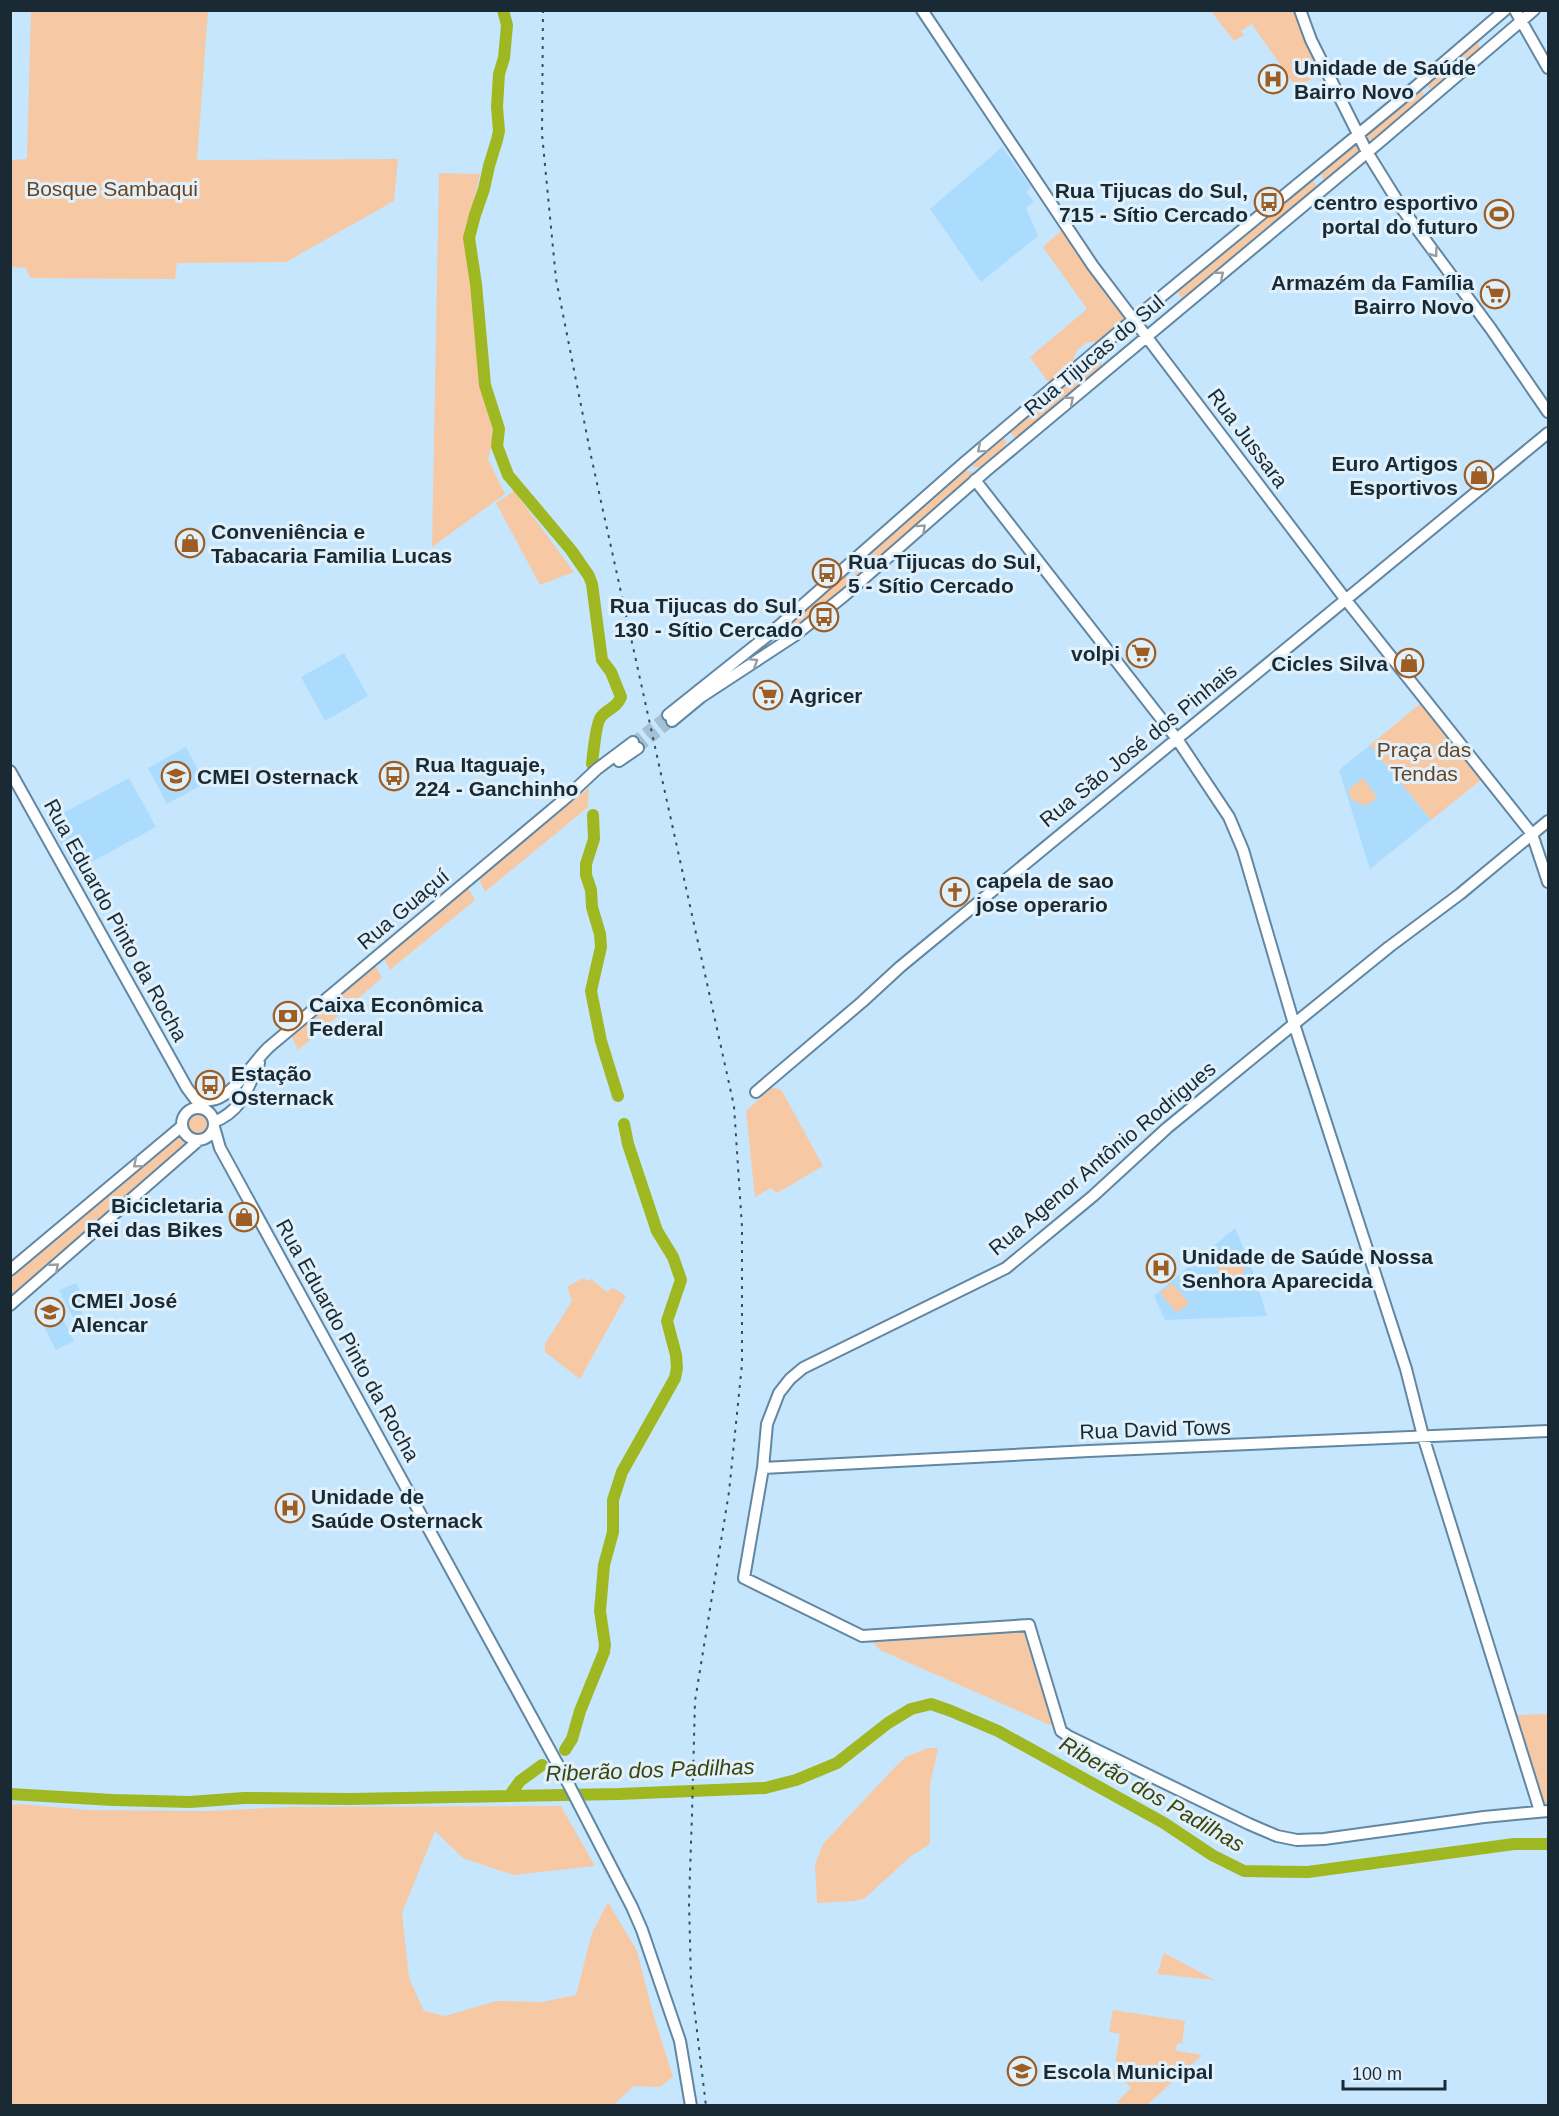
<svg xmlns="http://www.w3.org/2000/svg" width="1559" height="2116" viewBox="0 0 1559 2116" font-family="Arial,sans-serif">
  <rect width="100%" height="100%" fill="#c6e6fd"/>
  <!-- built -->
  <path fill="#acdcfd" d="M 1002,147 L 1031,187 L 1026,192 L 1034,202 L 1026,208 L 1038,236 L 981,282 L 930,209 Z
    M 344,653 L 368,696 L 325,721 L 301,677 Z
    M 1370,745 L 1431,820 L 1370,869 L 1339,770 Z
    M 186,747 L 205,783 L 167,804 L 148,768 Z
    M 129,778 L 156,827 L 75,871 L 48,821 Z
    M 1235,1228 L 1250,1263 L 1267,1316 L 1165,1320 L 1154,1296 Z
    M 76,1283 L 88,1307 L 81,1310 L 83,1314 L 74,1319 L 59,1290 Z
    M 55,1299 L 57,1303 L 56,1305 L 74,1341 L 56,1350 L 36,1312 L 39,1310 L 38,1307 Z"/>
  <!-- green -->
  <path fill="#f7c8a4" d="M 31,11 L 208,11 L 197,160 L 398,159 L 394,201 L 286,262 L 177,263 L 175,279 L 30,278 L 26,268 L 11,267 L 10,160 L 27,159 Z
    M 1211,11 L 1297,11 L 1321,70 L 1298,90 L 1252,24 L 1241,31 L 1244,35 L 1234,41 Z
    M 1476,41 L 1482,51 L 1433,92 L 1425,83 Z
    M 1419,90 L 1424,93 L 1423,98 L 1375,141 L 1368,139 L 1367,132 Z
    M 1357,141 L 1362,151 L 1326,181 L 1323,179 L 1322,174 Z
    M 439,173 L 480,174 L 465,239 L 472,288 L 480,383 L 494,436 L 488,459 L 505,494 L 432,547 Z
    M 1312,178 L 1318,189 L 1184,301 L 1177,291 Z
    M 1062,230 L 1128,320 L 1104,340 L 1086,343 L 1077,350 L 1069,370 L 1051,386 L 1030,357 L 1087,309 L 1043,247 Z
    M 1097,358 L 1104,368 L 1017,441 L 1010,432 Z
    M 1002,438 L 1006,440 L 1006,444 C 994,457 992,469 973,467 L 971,464 Z
    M 963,470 L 979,473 L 860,576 L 855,575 C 857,555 944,487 963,470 Z
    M 514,491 L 574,572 L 540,585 L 496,503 Z
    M 846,573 L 852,583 L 798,627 L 792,625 L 792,620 Z
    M 1420,704 L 1481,780 L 1431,820 L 1370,745 Z
    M 1363,778 L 1377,797 L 1366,806 L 1352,800 L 1348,790 Z
    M 589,788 L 588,807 L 485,892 L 478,877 Z
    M 467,886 L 475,900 L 390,970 L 383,957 Z
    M 375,965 L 382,978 L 298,1050 L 291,1035 Z
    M 771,1088 L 776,1088 L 782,1091 L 823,1166 L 777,1193 L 771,1188 L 755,1197 L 746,1111 Z
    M184 1124a14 14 0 1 1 28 0a14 14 0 1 1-28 0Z
    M 179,1133 L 191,1144 L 11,1300 L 11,1275 Z
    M 1243,1262 L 1244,1278 L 1219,1279 L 1218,1263 Z
    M 583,1278 L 588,1281 L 591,1279 L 607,1292 L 613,1288 L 626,1296 L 580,1379 L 545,1352 L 545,1344 L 572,1301 L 567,1287 Z
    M 1172,1283 L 1189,1303 L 1177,1313 L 1160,1293 Z
    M 1026,1626 L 1057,1728 L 880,1650 L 872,1641 Z
    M 1548,1714 L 1548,1808 L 1543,1808 L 1515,1715 Z
    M 928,1748 L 938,1748 L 930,1785 L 930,1844 L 911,1856 L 865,1898 L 854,1901 L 817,1903 L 815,1864 L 823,1844 L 895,1767 L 906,1757 Z
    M 20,1804 L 88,1810 L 207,1811 L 291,1807 L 561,1806 L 595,1866 L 513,1875 L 463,1858 L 435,1831 L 402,1913 L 409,1978 L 424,2011 L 445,2016 L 496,2001 L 542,2002 L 576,1995 L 592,1933 L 608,1902 L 637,1951 L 652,2010 L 673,2077 L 660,2087 L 634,2086 L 612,2106 L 11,2105 L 10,1805 Z
    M 1164,1953 L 1215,1980 L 1157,1974 Z
    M 1113,2010 L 1185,2021 L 1182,2044 L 1178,2043 L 1175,2049 L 1177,2051 L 1202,2055 L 1147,2105 L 1121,2105 L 1117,2102 L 1131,2088 L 1124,2080 L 1113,2078 L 1120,2034 L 1109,2032 Z"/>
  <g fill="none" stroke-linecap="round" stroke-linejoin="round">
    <!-- river -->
    <path stroke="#9fb822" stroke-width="12" d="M 503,10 L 507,25 L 504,58 L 499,74 L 497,107 L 499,131 L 497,140 L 489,166 L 484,189 L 475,215 L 469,238 L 476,284 L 485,385 L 499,429 L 497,446 L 508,475 L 571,550 L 589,576 L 592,584 L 602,660 L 611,672 L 621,697 C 617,708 607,709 601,717 C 596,722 593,755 592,764
      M 593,815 L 594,839 L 586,864 L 586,875 L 591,890 L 592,907 L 600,934 L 601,947 L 591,991 L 601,1041 L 618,1096
      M 565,1750 L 572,1739 L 580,1711 L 604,1652 L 605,1645 L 600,1611 L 604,1565 L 613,1532 L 613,1500 L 622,1472 L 675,1378 L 677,1368 L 676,1355 L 667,1321 L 681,1280 L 673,1257 L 657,1231 L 628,1144 L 624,1124
      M 10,1794 L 113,1800 L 190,1802 L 244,1798 L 350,1799 L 619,1794 L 765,1788 L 796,1780 L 837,1763 L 888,1723 L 911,1709 L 931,1704 L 951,1711 L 998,1731 L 1164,1823 L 1212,1855 L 1244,1871 L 1308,1872 L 1514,1844 L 1548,1844
      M 509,1796 L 520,1781 L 542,1765"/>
    <!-- secondary-tunnel -->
    <path stroke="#a4c0d5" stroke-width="10" stroke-dasharray="10 5" stroke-linecap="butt" d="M 633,742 L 668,715
      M 638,748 L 672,721"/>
    <!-- secondary casing -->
    <g stroke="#6287a2" stroke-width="14">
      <path id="secondary" d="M 922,10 L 1093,266 L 1346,600 L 1532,834 L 1548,882
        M 1300,10 L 1311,40 L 1367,152 L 1403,210 L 1491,329 L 1548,412
        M 1515,10 L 1548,68
        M 975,480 L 1177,739 L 1229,817 L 1243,850 L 1294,1024 L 1406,1369 L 1423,1436 L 1540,1811
        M 668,715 L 772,632 L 965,462 L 1122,329 L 1400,100 L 1505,10
        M 672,721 L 701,697 L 794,636 L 845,595 L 986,471 L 1381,141 L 1534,10
        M 619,761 L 638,748
        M 10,771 L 187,1088 L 202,1108
        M 1548,821 L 1460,894 L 1389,947 L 1294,1024 L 1167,1128 L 1093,1196 L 1006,1268 L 803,1368 L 790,1379 L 779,1393 L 767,1424 L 763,1468 L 744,1578 L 862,1636 L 1029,1625 L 1061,1731 L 1068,1736 L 1249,1824 L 1277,1836 L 1297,1840 L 1324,1839 L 1484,1817 L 1548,1811
        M 756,1092 L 862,1002 L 900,967 L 1548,433
        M 191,1093 C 222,1120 249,1065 269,1047 L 567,797 L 597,769 L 633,742
        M182 1124a16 16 0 1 1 32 0a16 16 0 1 1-32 0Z
        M 214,1122 C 243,1110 247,1089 259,1063
        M 214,1127 L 220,1148 L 569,1785 L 632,1907 L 642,1930 L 680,2041 L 691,2106
        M 10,1270 L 182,1126
        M 10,1305 L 199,1140
        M 763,1468 L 1089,1451 L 1548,1431"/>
    </g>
    <!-- secondary -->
    <use href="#secondary" stroke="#fff" stroke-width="10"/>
    <!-- rail -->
    <path stroke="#394c5a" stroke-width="2" stroke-dasharray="3 6" stroke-linecap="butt" d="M 543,10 L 542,134 L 556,279 L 591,456 L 734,1106 L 742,1227 L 742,1364 L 729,1492 L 695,1701 L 692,1814 L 689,1902 L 691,1981 L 706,2106"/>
  </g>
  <!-- one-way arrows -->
  <defs><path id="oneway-chevron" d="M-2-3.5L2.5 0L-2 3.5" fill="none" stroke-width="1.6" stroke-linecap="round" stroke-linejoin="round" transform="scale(1.5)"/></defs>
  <g stroke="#989fa4">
    <use href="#oneway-chevron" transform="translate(1434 253) rotate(53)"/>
    <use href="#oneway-chevron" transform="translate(1220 275) rotate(-40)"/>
    <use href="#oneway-chevron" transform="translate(1070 400) rotate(-40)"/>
    <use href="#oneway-chevron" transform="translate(981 449) rotate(140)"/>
    <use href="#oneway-chevron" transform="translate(922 528) rotate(-42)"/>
    <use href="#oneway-chevron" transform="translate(754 662) rotate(-32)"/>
    <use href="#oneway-chevron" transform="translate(137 1164) rotate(140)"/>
    <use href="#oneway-chevron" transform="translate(55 1267) rotate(-41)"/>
  </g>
  <!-- icons -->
  <defs>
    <g id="hospital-ring" transform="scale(1.5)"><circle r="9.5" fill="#e1f1fc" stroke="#9d5e25" stroke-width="1.5"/><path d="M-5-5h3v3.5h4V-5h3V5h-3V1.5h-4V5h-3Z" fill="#9d5e25"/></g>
    <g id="bus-ring" transform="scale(1.5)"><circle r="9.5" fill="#e1f1fc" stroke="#9d5e25" stroke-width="1.5"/><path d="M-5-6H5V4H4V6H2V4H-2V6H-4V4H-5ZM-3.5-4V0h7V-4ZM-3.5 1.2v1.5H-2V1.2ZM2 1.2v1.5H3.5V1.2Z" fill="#9d5e25"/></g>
    <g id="stadium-ring" transform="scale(1.5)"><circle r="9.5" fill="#e1f1fc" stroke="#9d5e25" stroke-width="1.5"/><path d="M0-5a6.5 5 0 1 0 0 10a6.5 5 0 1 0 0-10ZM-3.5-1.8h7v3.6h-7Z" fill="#9d5e25"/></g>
    <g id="supermarket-ring" transform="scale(1.5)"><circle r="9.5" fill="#e1f1fc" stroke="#9d5e25" stroke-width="1.5"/><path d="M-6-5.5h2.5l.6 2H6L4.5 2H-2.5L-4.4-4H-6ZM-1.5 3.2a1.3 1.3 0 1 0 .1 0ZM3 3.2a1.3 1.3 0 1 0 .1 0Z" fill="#9d5e25"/></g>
    <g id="shop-ring" transform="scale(1.5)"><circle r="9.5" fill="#e1f1fc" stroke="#9d5e25" stroke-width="1.5"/><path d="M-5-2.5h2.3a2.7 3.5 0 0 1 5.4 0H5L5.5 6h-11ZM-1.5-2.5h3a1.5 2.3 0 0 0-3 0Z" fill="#9d5e25"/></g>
    <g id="school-ring" transform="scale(1.5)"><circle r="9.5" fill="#e1f1fc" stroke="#9d5e25" stroke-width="1.5"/><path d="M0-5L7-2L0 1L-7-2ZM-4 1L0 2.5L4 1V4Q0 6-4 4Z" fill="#9d5e25"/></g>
    <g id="church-ring" transform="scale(1.5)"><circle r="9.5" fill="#e1f1fc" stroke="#9d5e25" stroke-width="1.5"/><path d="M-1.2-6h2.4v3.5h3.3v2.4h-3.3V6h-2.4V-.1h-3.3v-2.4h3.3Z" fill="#9d5e25"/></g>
    <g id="bank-ring" transform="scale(1.5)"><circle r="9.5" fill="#e1f1fc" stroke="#9d5e25" stroke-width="1.5"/><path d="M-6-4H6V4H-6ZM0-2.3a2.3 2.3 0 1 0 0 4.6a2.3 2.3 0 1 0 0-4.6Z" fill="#9d5e25"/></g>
  </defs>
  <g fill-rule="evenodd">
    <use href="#hospital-ring" x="1273" y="79"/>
    <use href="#bus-ring" x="1269" y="202"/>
    <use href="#stadium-ring" x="1499" y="214"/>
    <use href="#supermarket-ring" x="1495" y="294"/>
    <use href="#shop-ring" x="1479" y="475"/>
    <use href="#shop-ring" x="190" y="543"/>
    <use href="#bus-ring" x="827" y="573"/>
    <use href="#bus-ring" x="824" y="617"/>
    <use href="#supermarket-ring" x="1141" y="653"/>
    <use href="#shop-ring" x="1409" y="663"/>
    <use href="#supermarket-ring" x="768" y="695"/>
    <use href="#school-ring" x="176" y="776"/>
    <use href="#bus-ring" x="394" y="776"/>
    <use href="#church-ring" x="955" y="892"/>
    <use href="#bank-ring" x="288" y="1016"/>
    <use href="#bus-ring" x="210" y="1085"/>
    <use href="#shop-ring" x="244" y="1217"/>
    <use href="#hospital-ring" x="1161" y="1268"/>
    <use href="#school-ring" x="50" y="1312"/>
    <use href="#hospital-ring" x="290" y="1508"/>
    <use href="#school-ring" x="1022" y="2071"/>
  </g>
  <g text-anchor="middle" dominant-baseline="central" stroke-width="6" stroke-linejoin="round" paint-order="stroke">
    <!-- poi labels -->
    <g font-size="21" font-weight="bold" fill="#1a2a35" stroke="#e1f1fc" text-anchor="start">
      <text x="1294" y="67">Unidade de Saúde<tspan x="1294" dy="24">Bairro Novo</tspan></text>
      <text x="1248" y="190" text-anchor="end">Rua Tijucas do Sul,<tspan x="1248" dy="24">715 - Sítio Cercado</tspan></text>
      <text x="1478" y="202" text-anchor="end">centro esportivo<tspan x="1478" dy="24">portal do futuro</tspan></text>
      <text x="1474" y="282" text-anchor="end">Armazém da Família<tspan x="1474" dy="24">Bairro Novo</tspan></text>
      <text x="1458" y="463" text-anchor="end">Euro Artigos<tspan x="1458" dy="24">Esportivos</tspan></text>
      <text x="211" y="531">Conveniência e<tspan x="211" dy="24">Tabacaria Familia Lucas</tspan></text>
      <text x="848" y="561">Rua Tijucas do Sul,<tspan x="848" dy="24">5 - Sítio Cercado</tspan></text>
      <text x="803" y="605" text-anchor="end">Rua Tijucas do Sul,<tspan x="803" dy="24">130 - Sítio Cercado</tspan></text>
      <text x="1120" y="653" text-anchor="end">volpi</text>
      <text x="1388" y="663" text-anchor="end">Cicles Silva</text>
      <text x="789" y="695">Agricer</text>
      <text x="415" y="764">Rua Itaguaje,<tspan x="415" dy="24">224 - Ganchinho</tspan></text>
      <text x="197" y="776">CMEI Osternack</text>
      <text x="976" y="880">capela de sao<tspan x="976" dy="24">jose operario</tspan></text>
      <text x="309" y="1004">Caixa Econômica<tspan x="309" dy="24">Federal</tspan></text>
      <text x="231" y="1073">Estação<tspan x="231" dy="24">Osternack</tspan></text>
      <text x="223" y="1205" text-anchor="end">Bicicletaria<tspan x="223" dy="24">Rei das Bikes</tspan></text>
      <text x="1182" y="1256">Unidade de Saúde Nossa<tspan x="1182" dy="24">Senhora Aparecida</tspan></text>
      <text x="71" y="1300">CMEI José<tspan x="71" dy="24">Alencar</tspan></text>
      <text x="311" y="1496">Unidade de<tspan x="311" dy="24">Saúde Osternack</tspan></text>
      <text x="1043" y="2071">Escola Municipal</text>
    </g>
    <!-- park labels -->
    <g font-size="21" fill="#6d431d" stroke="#e1f1fc">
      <text x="112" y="188">Bosque Sambaqui</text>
      <text x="1424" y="749">Praça das<tspan x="1424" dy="24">Tendas</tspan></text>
    </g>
    <!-- street labels -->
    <g font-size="21" fill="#1a2a35" stroke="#e1f1fc">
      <text transform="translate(1094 355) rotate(-40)">Rua Tijucas do Sul</text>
      <text transform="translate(1248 438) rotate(53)">Rua Jussara</text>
      <text transform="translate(1138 745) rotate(-39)">Rua São José dos Pinhais</text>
      <text transform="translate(403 909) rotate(-40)">Rua Guaçuí</text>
      <text transform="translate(116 920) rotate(61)">Rua Eduardo Pinto da Rocha</text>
      <text transform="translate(1102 1158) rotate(-40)">Rua Agenor Antônio Rodrigues</text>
      <text transform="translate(348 1340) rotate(61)">Rua Eduardo Pinto da Rocha</text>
      <text transform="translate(1155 1429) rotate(-2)">Rua David Tows</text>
    </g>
    <!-- water labels -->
    <g font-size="22" font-style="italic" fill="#3a440b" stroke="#e1f1fc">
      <text transform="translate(650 1770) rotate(-2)">Riberão dos Padilhas</text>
      <text transform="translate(1152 1794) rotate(30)">Riberão dos Padilhas</text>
    </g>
  </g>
  <!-- border -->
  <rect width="1559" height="2116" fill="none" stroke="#1a2a35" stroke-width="24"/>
  <!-- scale -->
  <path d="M1343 2080v9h102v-9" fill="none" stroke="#1a2a35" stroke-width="3"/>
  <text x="1352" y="2080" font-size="18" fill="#1a2a35" stroke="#e1f1fc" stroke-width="4.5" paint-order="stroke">100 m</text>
</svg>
